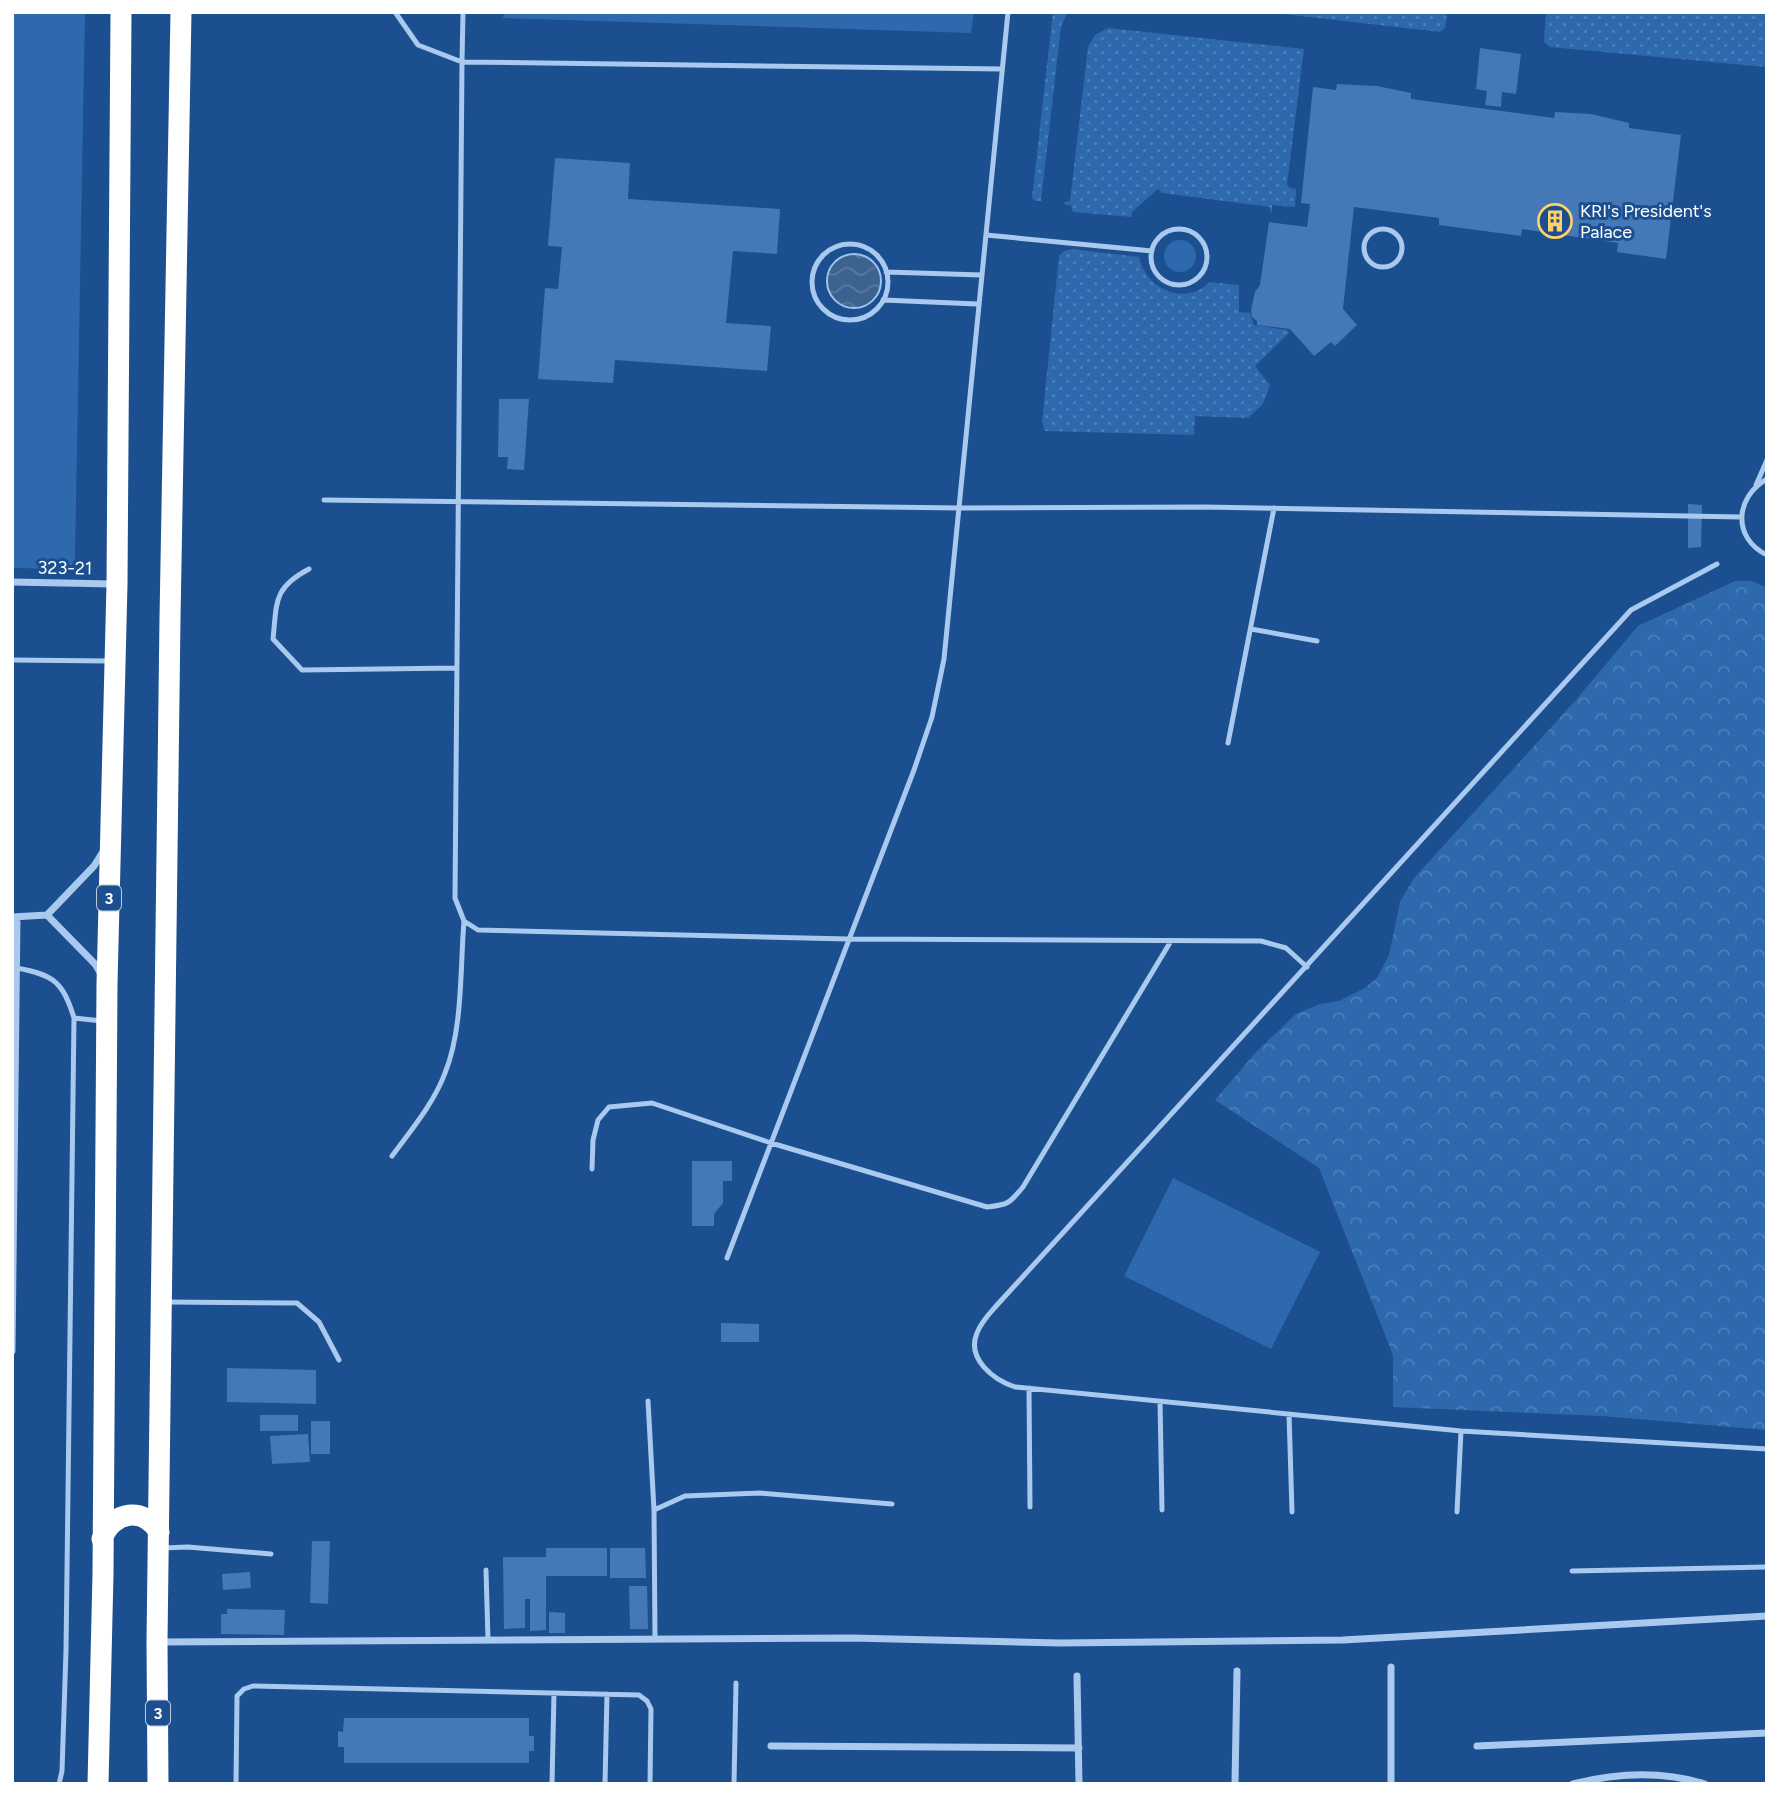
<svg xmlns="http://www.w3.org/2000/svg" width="1779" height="1796" viewBox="0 0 1779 1796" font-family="Figtree,sans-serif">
  <defs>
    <pattern id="forest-crowns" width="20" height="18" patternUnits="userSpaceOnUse" patternTransform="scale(1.75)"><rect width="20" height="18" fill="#2e69ad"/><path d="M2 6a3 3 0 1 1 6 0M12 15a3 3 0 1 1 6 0" fill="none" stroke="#4d80b9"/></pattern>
    <pattern id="garden-dots" width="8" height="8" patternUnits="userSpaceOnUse" patternTransform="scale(1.75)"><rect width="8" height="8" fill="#2e69ad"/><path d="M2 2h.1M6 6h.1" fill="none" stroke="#4d80b9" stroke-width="1.8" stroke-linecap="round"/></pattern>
    <pattern id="water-waves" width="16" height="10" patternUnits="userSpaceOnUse" patternTransform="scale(1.75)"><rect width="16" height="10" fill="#3c6290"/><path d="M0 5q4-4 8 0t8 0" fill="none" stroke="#597aa1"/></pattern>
  </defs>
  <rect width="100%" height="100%" fill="#1b4f8f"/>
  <!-- green -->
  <path fill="#2e69ad" d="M 12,12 L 85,12 L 75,558 L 71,569 L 12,568 Z
    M 504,12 L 974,12 L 971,33 L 503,18 Z
    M1164 256a16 16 0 1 1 32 0a16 16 0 1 1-32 0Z
    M 1173,1178 L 1320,1252 L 1271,1349 L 1124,1276 Z"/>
  <!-- forest -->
  <path fill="url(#forest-crowns)" d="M 1735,581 L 1752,581 L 1767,588 L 1767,1430 L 1602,1416 L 1393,1407 L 1393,1355 L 1319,1168 L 1215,1100 L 1257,1051 L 1296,1014 L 1320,1004 L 1339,1001 L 1365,988 L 1377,978 L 1389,955 L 1400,902 L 1414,878 L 1575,701 L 1638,626 Z"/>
  <!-- garden -->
  <path fill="url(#garden-dots)" d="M 1053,12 L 1068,12 L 1061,26 L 1041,201 L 1035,201 L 1032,198 Z
    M 1265,12 L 1447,12 L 1445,28 L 1440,32 Z
    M 1546,12 L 1767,12 L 1766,67 L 1550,47 L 1544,42 Z
    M 1108,28 L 1304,49 L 1287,184 L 1290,188 L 1296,189 L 1295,207 L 1272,205 L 1272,212 L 1270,213 L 1270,207 L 1162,193 L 1158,189 L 1132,212 L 1132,217 L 1073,212 L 1071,205 L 1065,205 L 1064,202 L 1070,201 L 1088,47 L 1095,35 Z
    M 1072,249 L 1139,257 C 1146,289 1184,307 1210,282 L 1239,285 L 1239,312 L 1250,313 L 1254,325 L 1287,330 L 1289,333 L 1255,366 L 1270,385 L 1263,404 L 1248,418 L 1195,416 L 1194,435 L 1045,431 L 1042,422 L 1059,256 L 1064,251 Z"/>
  <!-- water -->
  <path fill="url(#water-waves)" stroke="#9cc4f0" stroke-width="2" d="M827 281a27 27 0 1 1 54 0a27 27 0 1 1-54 0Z"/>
  <!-- building -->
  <path fill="#4478b7" d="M 1480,48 L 1521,54 L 1516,94 L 1502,92 L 1501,107 L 1485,105 L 1487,91 L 1476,89 Z
    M 1337,84 L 1377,86 L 1411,93 L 1411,99 L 1554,118 L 1555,112 L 1591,114 L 1629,123 L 1629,128 L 1681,135 L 1666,259 L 1617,252 L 1618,243 L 1522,229 L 1521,236 L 1439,225 L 1439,218 L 1354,207 L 1343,309 L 1357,325 L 1335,346 L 1331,342 L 1314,356 L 1290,329 L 1257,325 L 1257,321 L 1252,317 L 1251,310 L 1255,292 L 1260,285 L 1269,222 L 1307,227 L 1310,204 L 1301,203 L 1313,87 L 1336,90 Z
    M 555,158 L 630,163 L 628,199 L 780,209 L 777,254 L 733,251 L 726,323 L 771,326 L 767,371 L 615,360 L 613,383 L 538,379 L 545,288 L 558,289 L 562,247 L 548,246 Z
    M 499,399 L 529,399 L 524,470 L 507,469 L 508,457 L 498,457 Z
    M 1688,504 L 1702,505 L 1701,547 L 1688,548 Z
    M 692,1161 L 732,1161 L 732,1181 L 723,1181 L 723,1203 L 714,1214 L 714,1226 L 692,1226 Z
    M 721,1323 L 759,1324 L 759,1342 L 721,1342 Z
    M 227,1368 L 316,1370 L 316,1404 L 227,1402 Z
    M 260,1415 L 298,1415 L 298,1431 L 260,1431 Z
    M 311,1421 L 330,1421 L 330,1454 L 311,1454 Z
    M 308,1434 L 310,1462 L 272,1464 L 270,1436 Z
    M 312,1541 L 330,1541 L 328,1604 L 310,1603 Z
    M 546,1548 L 607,1548 L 607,1576 L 546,1576 L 546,1630 L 530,1631 L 530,1599 L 525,1599 L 525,1628 L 504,1629 L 503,1557 L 546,1557 Z
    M 610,1548 L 645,1548 L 646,1578 L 610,1578 Z
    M 250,1572 L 251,1588 L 223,1590 L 222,1574 Z
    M 629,1586 L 647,1586 L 648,1629 L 630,1629 Z
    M 227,1609 L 285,1610 L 284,1635 L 221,1634 L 221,1614 L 227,1614 Z
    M 549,1612 L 565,1613 L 565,1633 L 549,1633 Z
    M 344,1718 L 529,1718 L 529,1736 L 534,1736 L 534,1751 L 529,1751 L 529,1763 L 344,1763 L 344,1747 L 338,1747 L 338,1731 L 343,1732 Z"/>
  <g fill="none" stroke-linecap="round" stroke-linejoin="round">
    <!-- lane -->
    <path stroke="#a9c9ee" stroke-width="5" d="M 395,12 L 418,45 L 462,62 L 463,12
      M 1002,69 L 462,62 L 455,898 L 464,921 L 478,930 L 848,939 L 1261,941 L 1286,948 L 1307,967
      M1364 248a19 19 0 1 1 38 0a19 19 0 1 1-38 0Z
      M1151 257a28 28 0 1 1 56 0a28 28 0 1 1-56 0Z
      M 986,235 L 1152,251
      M812 282a38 38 0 1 1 76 0a38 38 0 1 1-76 0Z
      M 886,272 L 981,275
      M 883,300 L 977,304
      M 1767,479 C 1735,497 1732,538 1767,555
      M 1756,485 L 1767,460
      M 324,500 L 960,508 L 1205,507 L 1741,517
      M 1717,564 L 1631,610 L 997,1305 C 990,1313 981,1322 977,1333 C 966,1359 994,1380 1015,1387 L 1461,1431 L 1767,1449
      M 309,569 C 273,588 277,602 273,639 L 302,670 L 457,668
      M 1251,629 L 1317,641
      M 12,660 L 109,661
      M 1228,743 L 1274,508
      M 17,968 C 54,975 63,982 74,1018 L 66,1651 L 62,1771 L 59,1784
      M 74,1018 L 102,1021
      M 392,1156 C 411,1130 434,1103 445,1073 C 463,1029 460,969 464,921
      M 592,1169 L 593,1140 L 598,1120 L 609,1107 L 652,1103 L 771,1143 L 987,1207 C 1008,1205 1010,1203 1023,1187 L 1171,941
      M 727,1258 L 914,770 L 932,717 L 944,659 L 1008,12
      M 166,1302 L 297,1303 L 319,1322 L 339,1360
      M 1029,1388 L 1030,1507
      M 648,1401 L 654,1510
      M 1160,1401 L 1162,1510
      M 1289,1414 L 1292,1512
      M 1457,1512 L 1461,1431
      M 162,1548 L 188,1547 L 271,1554
      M 486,1570 L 488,1640
      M 1572,1571 L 1767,1567
      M 655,1639 L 654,1510 L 685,1496 L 760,1493 L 892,1504
      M 236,1784 L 237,1696 L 244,1689 L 253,1686 L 639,1695 L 647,1701 L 651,1709 L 650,1784
      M 552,1784 L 554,1693
      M 605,1784 L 607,1694
      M 734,1784 L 736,1683"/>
    <!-- street -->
    <path stroke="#a9c9ee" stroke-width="7" d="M 12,582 L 113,584
      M 47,915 L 95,964 L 101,974
      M 12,917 L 47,915 L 94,866 L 104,850
      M 12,1351 L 17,917
      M 158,1642 L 852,1638 L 1060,1643 L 1343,1640 L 1767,1616
      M 1391,1667 L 1391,1784
      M 1077,1676 L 1079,1784
      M 771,1746 L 1079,1748
      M 1477,1746 L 1767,1733
      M 1235,1784 L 1237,1671
      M 1573,1784 C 1616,1773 1663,1771 1705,1784"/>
    <!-- highway -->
    <path stroke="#fff" stroke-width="21" d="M 102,1539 C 112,1511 144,1506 159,1532
      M 98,1784 L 103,1574 L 107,984 L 117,584 L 121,12
      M 158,1784 L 157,1642 L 170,618 L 181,12"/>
  </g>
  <!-- icons -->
  <defs>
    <g id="building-ring" transform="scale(1.75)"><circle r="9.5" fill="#1b4f8f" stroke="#ffd166" stroke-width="1.5"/><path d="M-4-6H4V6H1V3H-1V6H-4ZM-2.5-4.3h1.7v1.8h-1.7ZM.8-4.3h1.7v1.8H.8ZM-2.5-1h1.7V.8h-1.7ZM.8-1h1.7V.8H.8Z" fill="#ffd166"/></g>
  </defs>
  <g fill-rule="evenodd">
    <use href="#building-ring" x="1555" y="221"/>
  </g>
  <g text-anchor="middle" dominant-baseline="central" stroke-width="6" stroke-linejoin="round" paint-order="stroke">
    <!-- shield labels -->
    <g fill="#1b4f8f" stroke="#bbcadd" stroke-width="2">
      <rect x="97" y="885.5" width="24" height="25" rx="5"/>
      <rect x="146" y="1700.5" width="24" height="25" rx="5"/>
    </g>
    <g font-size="16" font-weight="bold" fill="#fff">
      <text x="109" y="898">3</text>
      <text x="158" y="1713">3</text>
    </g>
    <!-- poi labels -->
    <g font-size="18" fill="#fff" stroke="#1b4f8f" text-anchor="start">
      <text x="1580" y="211">KRI's President's<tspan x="1580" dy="21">Palace</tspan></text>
    </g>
    <!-- street labels -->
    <g font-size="18" fill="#fff" stroke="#1b4f8f">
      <text transform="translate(65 568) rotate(1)">323-21</text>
    </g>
  </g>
  <!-- border -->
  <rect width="1779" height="1796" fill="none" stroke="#ffffff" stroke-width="28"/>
</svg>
